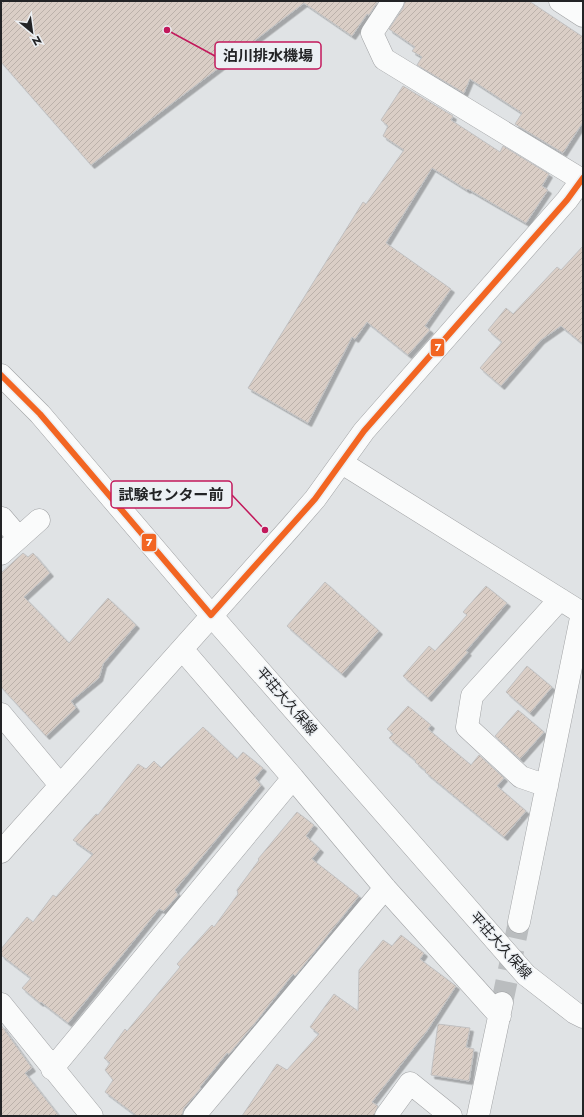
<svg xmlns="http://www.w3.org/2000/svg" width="584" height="1117" viewBox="0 0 584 1117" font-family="Jost,'Noto Sans JP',sans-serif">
  <defs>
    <pattern id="building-hatch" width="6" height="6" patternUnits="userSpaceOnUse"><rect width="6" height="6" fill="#dacec6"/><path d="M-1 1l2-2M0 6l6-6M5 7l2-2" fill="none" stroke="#bbb1aa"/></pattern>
    <filter id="shadow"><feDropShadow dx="3.5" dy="3.5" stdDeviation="0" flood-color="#0004"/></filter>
  </defs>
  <rect width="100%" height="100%" fill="#e0e3e5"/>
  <!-- building -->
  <path fill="url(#building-hatch)" stroke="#c1c1c2" filter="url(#shadow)" d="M 1,1 L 378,1 L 369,15 L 367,14 L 352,36 L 304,3 L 91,165 L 1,62 Z
    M 405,1 L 529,1 L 583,37 L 583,122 L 563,153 L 515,124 L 522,113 L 470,79 L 464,93 L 417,65 L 422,57 L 412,51 L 415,47 L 389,29 L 403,8 Z
    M 403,86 L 453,116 L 451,120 L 500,152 L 503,146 L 549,174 L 542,186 L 548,190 L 526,223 L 468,189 L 467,190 L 432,168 L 386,243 L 451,289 L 425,326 L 430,330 L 408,355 L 367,322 L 355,339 L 352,337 L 308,423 L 248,388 L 363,202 L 366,204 L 404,150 L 383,136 L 388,126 L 381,120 Z
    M 583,246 L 583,344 L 561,326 L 541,340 L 501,386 L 480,368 L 502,342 L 488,330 L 506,308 L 513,314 L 557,267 L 561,270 Z
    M 23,553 L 28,557 L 33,553 L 50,573 L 24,597 L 69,643 L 108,598 L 136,625 L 103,664 L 99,678 L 71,701 L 76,708 L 46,736 L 1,687 L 1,573 Z
    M 325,582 L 379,631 L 342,674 L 287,626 Z
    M 486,586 L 507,603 L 466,651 L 468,652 L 428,698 L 403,676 L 429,646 L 435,651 L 467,615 L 463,612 Z
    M 527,666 L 552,687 L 530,713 L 506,692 Z
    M 408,706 L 431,725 L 428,729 L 471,765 L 479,755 L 504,778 L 497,786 L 526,811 L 504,837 L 425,772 L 426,771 L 415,762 L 416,761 L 389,738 L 393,734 L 387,729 Z
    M 518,710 L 544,732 L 520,759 L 495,736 Z
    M 203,727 L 237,759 L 243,752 L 263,768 L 255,778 L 261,785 L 175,890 L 178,895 L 164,911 L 159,909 L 68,1023 L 41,1002 L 40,1003 L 22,988 L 31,978 L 1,955 L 1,949 L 27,917 L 33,922 L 53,895 L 56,897 L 93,854 L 73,840 L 96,814 L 98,815 L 138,764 L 146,769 L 154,761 L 161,768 Z
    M 297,812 L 314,825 L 306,836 L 320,849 L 312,859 L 359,896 L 295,976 L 293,974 L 255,1023 L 229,1054 L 227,1053 L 200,1087 L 201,1088 L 184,1108 L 182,1116 L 137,1116 L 105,1092 L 113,1080 L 105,1070 L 110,1063 L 104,1058 L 125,1029 L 127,1031 L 180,967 L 177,964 L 212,925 L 214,927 L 238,894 L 237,890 L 259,860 L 258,859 Z
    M 401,935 L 424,953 L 420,959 L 456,986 L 427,1031 L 372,1102 L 378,1106 L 374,1116 L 242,1116 L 277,1064 L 287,1070 L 319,1034 L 310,1027 L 334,994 L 358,1011 L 359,970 L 383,940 L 392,946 Z
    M 438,1024 L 470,1028 L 466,1047 L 474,1049 L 469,1081 L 431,1075 Z
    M 1,1025 L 32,1068 L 25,1073 L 59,1116 L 1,1116 Z"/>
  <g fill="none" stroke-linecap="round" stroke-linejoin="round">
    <!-- minor-tunnel -->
    <path stroke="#babdbf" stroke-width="22" stroke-dasharray="22 11" stroke-linecap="butt" d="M 502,1003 L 519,922"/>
    <!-- minor casing -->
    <g stroke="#a0a2a4" stroke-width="23">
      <path id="minor" d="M 393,1 L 372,33 L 384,59 L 582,180
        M 560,1 L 583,16
        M 342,463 L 582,613 L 519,922
        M 2,518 L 19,538
        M 1,554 L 39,520
        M 182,649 L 293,778
        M 1,714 L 60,785
        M 547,786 L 521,777 L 467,727 L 472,696 L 560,599
        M 1,852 L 289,529 L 315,499 L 364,431 L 567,200 L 583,178
        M 1,1004 L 92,1116
        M 52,1069 L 293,778 L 385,888 L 500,1016
        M 194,1116 L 385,888
        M 386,1116 L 410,1083 L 451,1116
        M 478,1116 L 502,1003"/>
    </g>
    <!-- major casing -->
    <g stroke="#a0a2a4" stroke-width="23">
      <path id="major" d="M 1,375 L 40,414 L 211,615 L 526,975 L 575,1013 L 583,1017"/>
    </g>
    <!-- minor -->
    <use href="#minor" stroke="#fafbfb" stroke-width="22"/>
    <!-- major -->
    <use href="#major" stroke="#fafbfb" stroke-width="22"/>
    <!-- bus-1 casing -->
    <g stroke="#ecf0f4" stroke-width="9">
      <path id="bus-1" d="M 1,375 L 40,414 L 211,615 L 315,499 L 364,431 L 567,200 L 583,178"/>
    </g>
    <!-- bus-1 -->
    <use href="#bus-1" stroke="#f26522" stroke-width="6"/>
  </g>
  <g text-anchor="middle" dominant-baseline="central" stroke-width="3" stroke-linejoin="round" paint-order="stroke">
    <!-- street labels -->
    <g font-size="14" fill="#232426" stroke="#ecf0f4">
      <text transform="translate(287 701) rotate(49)">平荘大久保線</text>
      <text transform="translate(501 945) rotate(48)">平荘大久保線</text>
    </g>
  </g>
  <!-- callouts -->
  <path fill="none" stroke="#c2185b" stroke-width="1.5" d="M167 30L215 56M265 530L232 495"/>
  <g fill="#c2185b" stroke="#ecf0f4" stroke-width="1.5">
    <circle cx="167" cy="30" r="4"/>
    <circle cx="265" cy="530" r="4"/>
  </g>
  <g fill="#ecf0f4" stroke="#c2185b" stroke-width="1.5">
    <rect x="215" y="42" width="106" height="27" rx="4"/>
    <rect x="111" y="481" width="121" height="27" rx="4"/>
  </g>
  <g font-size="15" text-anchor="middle" font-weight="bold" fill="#232426">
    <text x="268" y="61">泊川排水機場</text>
    <text x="171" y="500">試験センター前</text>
  </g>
  <g stroke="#ecf0f4" stroke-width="1.5">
    <rect x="430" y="338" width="15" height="19" rx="4" fill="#f26522"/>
    <rect x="141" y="533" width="16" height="19" rx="4" fill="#f26522"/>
  </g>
  <g font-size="11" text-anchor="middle" font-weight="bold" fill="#fff">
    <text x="438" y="351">7</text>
    <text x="149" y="546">7</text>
  </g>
  <!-- border -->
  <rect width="584" height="1117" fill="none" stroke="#232426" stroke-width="4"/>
  <!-- north arrow -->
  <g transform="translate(32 32) rotate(151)" stroke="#ecf0f4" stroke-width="3" paint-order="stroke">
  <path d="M0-3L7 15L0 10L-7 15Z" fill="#232426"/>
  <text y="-6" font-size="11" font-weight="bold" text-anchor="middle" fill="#232426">N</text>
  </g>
</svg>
